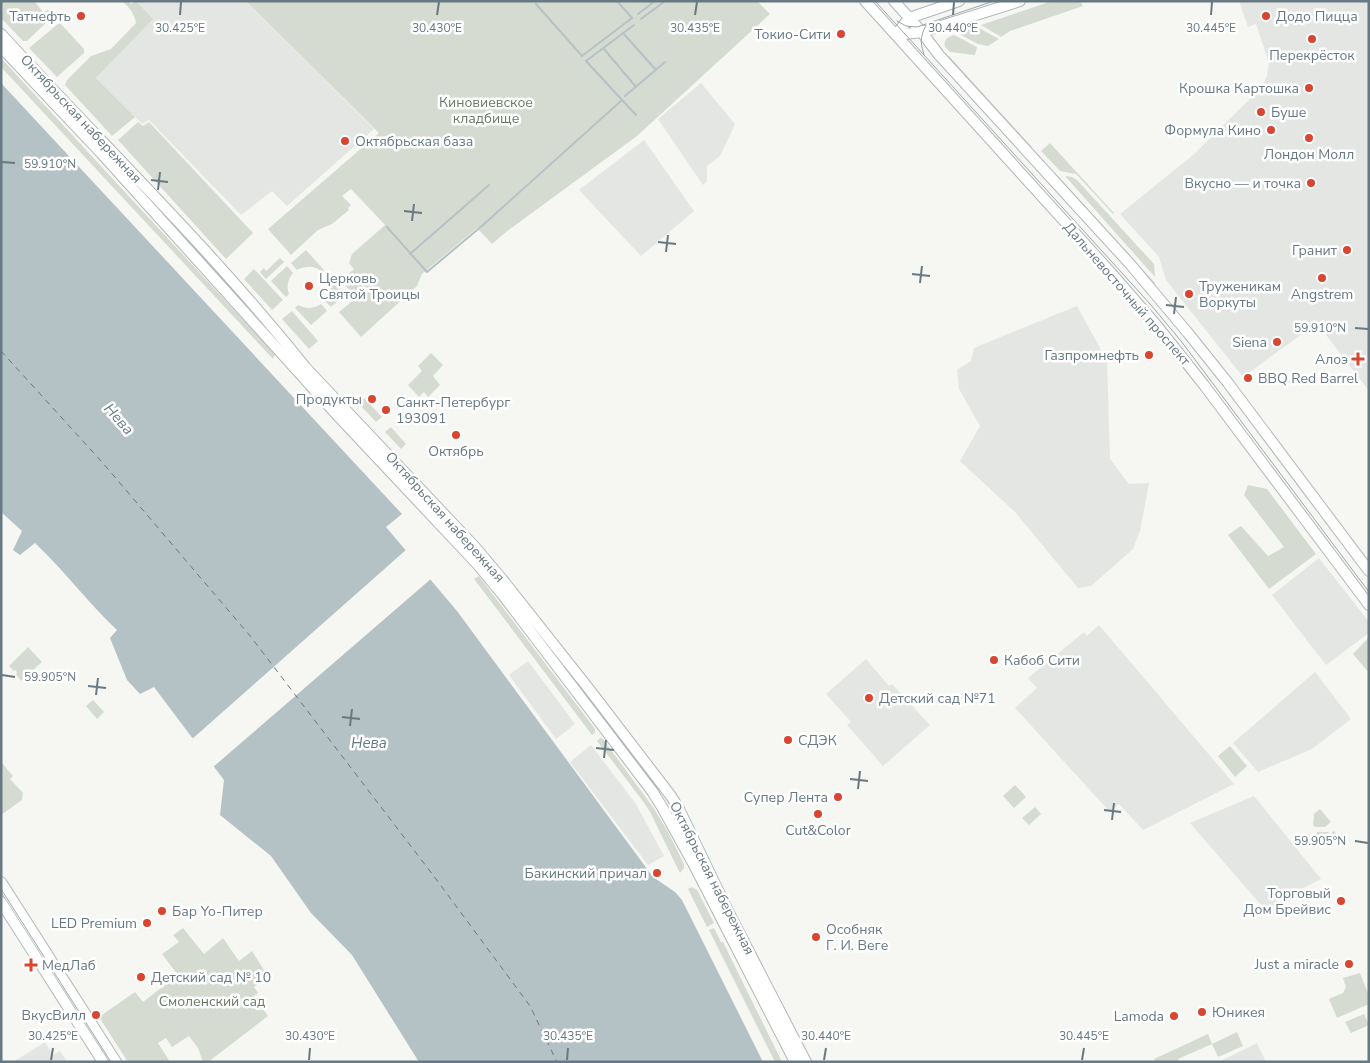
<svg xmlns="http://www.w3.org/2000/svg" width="1370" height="1063" viewBox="0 0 1370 1063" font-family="'Nunito Sans',sans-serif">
  <rect width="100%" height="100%" fill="#f6f6f3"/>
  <!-- built -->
  <path fill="#e4e6e4" d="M 136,1 L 246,1 L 374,129 L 287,206 L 272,191 L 241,215 L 149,120 L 142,124 L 96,78 L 152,19 Z
    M 1239,1 L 1369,1 L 1369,391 L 1317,323 L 1243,377 L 1166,280 L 1159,257 L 1120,214 L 1193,155 L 1262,87 L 1267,76 L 1269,63 L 1256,24 L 1248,27 Z
    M 701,83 L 735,124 L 720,156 L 707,166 L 707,181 L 703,185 L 658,119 Z
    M 644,140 L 694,211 L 641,256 L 579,190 Z
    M 1077,306 L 1107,361 L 1110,459 L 1129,484 L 1149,483 L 1140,531 L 1133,549 L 1091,586 L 1078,588 L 1015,512 L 960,461 L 980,426 L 959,389 L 957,370 L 971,361 L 974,348 Z
    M 1319,558 L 1369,622 L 1369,633 L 1326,665 L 1272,595 Z
    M 1099,625 L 1234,784 L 1143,830 L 1119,804 L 1110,812 L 1015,708 L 1037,688 L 1028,678 L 1084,632 L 1087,636 Z
    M 866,659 L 889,686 L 892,684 L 930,725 L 883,766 L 847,725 L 851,722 L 826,694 Z
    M 528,661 L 575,724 L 556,739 L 509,675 Z
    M 1315,672 L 1351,719 L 1312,749 L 1258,772 L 1233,743 Z
    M 591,745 L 636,804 L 664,856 L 648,865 L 570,762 Z
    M 1254,796 L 1321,879 L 1278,901 L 1280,907 L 1268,913 L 1190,823 Z
    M 45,1042 L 53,1055 L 60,1051 L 67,1062 L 13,1062 Z
    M 1257,1043 L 1266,1062 L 1219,1062 Z"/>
  <!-- green -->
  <path fill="#d6dbd2" d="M 1,1 L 34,1 L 44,13 L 48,9 L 52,15 L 52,17 L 27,41 L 23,41 L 1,18 Z
    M 122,1 L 128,1 L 131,4 L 136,1 L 153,19 L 96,78 L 135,117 L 112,136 L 65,85 L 67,80 L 91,56 L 111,49 L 136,23 C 134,13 130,8 122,1 Z
    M 246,1 L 757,1 L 770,14 L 637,136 L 506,232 L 492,244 L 477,228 L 422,274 L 417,286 L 361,337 L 339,312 L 356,298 L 341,280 L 354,269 L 349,263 L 352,254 L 385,225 L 351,189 L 342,196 L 351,205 L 348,208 L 349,210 L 332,224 L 318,230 L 291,255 L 268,229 L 379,133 Z
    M 1052,1 L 1080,1 L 1083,6 L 1010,31 L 1001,37 L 981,25 Z
    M 58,24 L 61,24 L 84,49 L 84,53 L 57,77 L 29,48 Z
    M 979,28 L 999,39 L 988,46 L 978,44 L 961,35 L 961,32 L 970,29 L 974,30 Z
    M 954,35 L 977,47 L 975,55 L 950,52 L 945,47 C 943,40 948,37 954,35 Z
    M 945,56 L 949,56 L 1032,147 L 1030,148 Z
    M 1,58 L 273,352 L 275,354 L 273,359 L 1,67 Z
    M 138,122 L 143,126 L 149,122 L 253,233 L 226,259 L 118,140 Z
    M 1050,143 L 1114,213 L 1113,214 L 1076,174 L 1060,171 L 1041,151 Z
    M 1056,176 L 1058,176 L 1155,283 L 1155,288 L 1056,177 Z
    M 1065,176 L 1072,177 L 1077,180 L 1154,264 L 1155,277 Z
    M 306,250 L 324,270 L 323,272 C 315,266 307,265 297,270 L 291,263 Z
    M 280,258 L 284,262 L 266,279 L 260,272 L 264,268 L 266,271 Z
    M 287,266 L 293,273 C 288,279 286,286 289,294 L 286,297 L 271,281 Z
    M 254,269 L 283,300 L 272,310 L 244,279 Z
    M 328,274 L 346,294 L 331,307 L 324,300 C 331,293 331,284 326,276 Z
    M 321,304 L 327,311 L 311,325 L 295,308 L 298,305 C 306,309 313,309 321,304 Z
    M 292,311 L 318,341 L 309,349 L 282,319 Z
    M 431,353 L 443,365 L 433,376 L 440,385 L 428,397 L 424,392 L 419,397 L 408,385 L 422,371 L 418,366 Z
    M 364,398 L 382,417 L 376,422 L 358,403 Z
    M 391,427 L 406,444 L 401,449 L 385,432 Z
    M 1248,485 L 1267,489 L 1316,554 L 1269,589 L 1228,535 L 1241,526 L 1268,556 L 1284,547 L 1244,495 Z
    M 479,576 L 595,729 L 595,733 L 592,735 L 474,579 Z
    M 1369,637 L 1369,673 L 1353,654 Z
    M 28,647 L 42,662 L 21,681 L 16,674 L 17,673 L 16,670 L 14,671 L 9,666 Z
    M 93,700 L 104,712 L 97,719 L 86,706 Z
    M 600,738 L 603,739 L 655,810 L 668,832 L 684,864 L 684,868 L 680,873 L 650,812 L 642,800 L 597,741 Z
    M 1230,746 L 1247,766 L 1235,777 L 1218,756 Z
    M 1,762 L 13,776 L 10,779 L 23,793 L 22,800 L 1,815 Z
    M 1015,785 L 1026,797 L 1014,808 L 1003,796 Z
    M 1035,807 L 1041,814 L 1029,825 L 1022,818 Z
    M 1320,809 L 1331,822 L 1325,827 L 1315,827 L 1313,825 L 1314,814 Z
    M 1334,831 L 1337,835 L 1325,846 L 1317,837 L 1317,832 L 1328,832 L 1330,834 Z
    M 692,887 L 697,890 L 714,923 L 707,927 L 688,889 Z
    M 183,928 L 204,954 L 223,938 L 239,961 L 252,951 L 267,975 L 264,978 L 265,979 L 254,987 L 258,993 L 254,996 L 268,1016 L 208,1062 L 203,1062 L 198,1048 L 189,1036 L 172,1047 L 166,1038 L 158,1043 L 170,1062 L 128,1062 L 99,1017 L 135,992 L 143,1002 L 178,975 L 162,954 L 179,942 L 173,935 Z
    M 714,928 L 721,942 L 723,942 L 782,1062 L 775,1062 L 709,930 Z
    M 1360,973 L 1369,996 L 1369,1004 L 1337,1018 L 1329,999 L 1343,993 L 1346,987 L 1343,978 Z
    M 1364,1014 L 1369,1025 L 1351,1033 L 1345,1022 Z
    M 1237,1032 L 1243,1046 L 1218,1057 L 1212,1044 Z
    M 1208,1034 L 1212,1044 L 1178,1059 L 1180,1062 L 1155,1062 L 1154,1059 Z"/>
  <!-- water -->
  <path fill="#b5c2c5" d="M 1,83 L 402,514 L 386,527 L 457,611 L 653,877 L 675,892 L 682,900 L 763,1062 L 419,1062 L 352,955 L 311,913 L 271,856 L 220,815 L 224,780 L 154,687 L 140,694 L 127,680 L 110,638 L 117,630 C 88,603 64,570 35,543 L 20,555 L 13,550 L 22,531 L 1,512 Z"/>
  <!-- pier -->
  <path fill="#f6f6f3" d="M 407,549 L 432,578 L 212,768 L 191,740 Z"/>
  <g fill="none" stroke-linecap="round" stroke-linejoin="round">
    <!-- stream -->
    <path stroke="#b5c2c5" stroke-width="2" d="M 536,4 L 582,56 L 632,18 L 617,1
      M 638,14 L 655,1
      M 641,19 L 665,1
      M 634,25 L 586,61 L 636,115
      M 623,33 L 656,70
      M 604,49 L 636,87
      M 625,96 L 665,62
      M 387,227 L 427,272 L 483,225 L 622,100
      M 410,254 L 489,185"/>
    <!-- ferry -->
    <path stroke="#637a7f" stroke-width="1" stroke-dasharray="6 5" stroke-linecap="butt" d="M 1,351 L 102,462 L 251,637 L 436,879 L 530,1006 L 557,1062"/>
    <!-- major casing -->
    <g stroke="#b1b7b9" stroke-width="12">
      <path id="major" d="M 865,1 L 1113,275 L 1158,327 L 1204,385 L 1369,605
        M 894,1 L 920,30 L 939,55 L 1130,264 L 1188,333 L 1228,383 L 1369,571
        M 1,34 C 103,145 212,250 306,368 L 475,547 L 502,579 L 589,689 L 671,796 L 679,809 L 726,907 L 806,1062
        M 896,35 L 922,32 L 1020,1
        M 896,35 L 909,18 L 959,1
        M 1,47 L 101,153 L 337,415 L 479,566 L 502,594 L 652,791 L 662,807 L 693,863 L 795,1062
        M 1,882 L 116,1062
        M 1,902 L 103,1062"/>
    </g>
    <!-- major -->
    <use href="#major" stroke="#fff" stroke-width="10"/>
    <!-- tram -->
    <path stroke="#9fa7ab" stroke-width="1" d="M 875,1 L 1151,305 L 1181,341 L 1369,592
      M 897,21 L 906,26 L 917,27 L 994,1
      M 924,54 C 919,42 921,31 929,22
      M 1,889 L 111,1062"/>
  </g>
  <!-- ticks -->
  <path fill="none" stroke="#677982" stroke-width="2" d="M 180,15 L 181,2M 437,15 L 439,2M 695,15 L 697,2M 953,15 L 954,2M 1211,15 L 1212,2M 2,162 L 15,163M 151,180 L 168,182M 158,190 L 160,172M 404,211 L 422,213M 412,221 L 414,204M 658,242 L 676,244M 666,252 L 668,235M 912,274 L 930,276M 920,283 L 922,266M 1166,305 L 1184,307M 1174,314 L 1176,297M 1355,328 L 1368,329M 2,675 L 15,677M 88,686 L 106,688M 96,695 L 98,678M 342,717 L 360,719M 350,726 L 352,709M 596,748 L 614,750M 604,758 L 606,740M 850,779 L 868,781M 858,789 L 860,771M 1104,810 L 1121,812M 1112,820 L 1114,803M 1355,841 L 1368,843M 51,1060 L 53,1048M 309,1060 L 310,1048M 567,1060 L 568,1048M 824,1060 L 826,1048M 1082,1060 L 1084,1048"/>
  <!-- markers -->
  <g fill="#d84631" stroke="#fff" stroke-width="2">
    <circle cx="81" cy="16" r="5"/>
    <circle cx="1266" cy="16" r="5"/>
    <circle cx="841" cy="34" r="5"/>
    <circle cx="1312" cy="39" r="5"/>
    <circle cx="1309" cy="88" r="5"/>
    <circle cx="1261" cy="112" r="5"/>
    <circle cx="1271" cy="130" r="5"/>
    <circle cx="1309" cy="138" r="5"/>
    <circle cx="345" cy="141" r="5"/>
    <circle cx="1311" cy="183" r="5"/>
    <circle cx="1347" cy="250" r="5"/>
    <circle cx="1322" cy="278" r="5"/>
    <circle cx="309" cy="286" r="5"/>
    <circle cx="1189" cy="294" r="5"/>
    <circle cx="1277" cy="342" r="5"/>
    <circle cx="1149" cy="355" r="5"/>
    <path d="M1355.5 351.5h5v5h5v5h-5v5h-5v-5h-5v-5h5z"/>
    <circle cx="1248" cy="378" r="5"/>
    <circle cx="372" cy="399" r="5"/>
    <circle cx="386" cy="410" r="5"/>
    <circle cx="456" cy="435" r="5"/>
    <circle cx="994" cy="660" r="5"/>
    <circle cx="869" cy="698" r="5"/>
    <circle cx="788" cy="740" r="5"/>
    <circle cx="838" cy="797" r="5"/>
    <circle cx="818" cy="814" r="5"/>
    <circle cx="657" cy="873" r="5"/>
    <circle cx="1341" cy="901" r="5"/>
    <circle cx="162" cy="911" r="5"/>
    <circle cx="147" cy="923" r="5"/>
    <circle cx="816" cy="937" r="5"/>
    <circle cx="1349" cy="964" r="5"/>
    <path d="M28.5 957.5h5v5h5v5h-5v5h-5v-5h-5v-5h5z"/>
    <circle cx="141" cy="977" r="5"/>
    <circle cx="1202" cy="1012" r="5"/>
    <circle cx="96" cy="1015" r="5"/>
    <circle cx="1174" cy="1016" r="5"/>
  </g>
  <g text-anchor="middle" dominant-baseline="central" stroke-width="5" stroke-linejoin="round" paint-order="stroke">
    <!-- poi labels -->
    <g font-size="14" fill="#677982" stroke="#fff" text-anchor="end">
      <text x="71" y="16">Татнефть</text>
      <text x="1276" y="16" text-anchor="start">Додо Пицца</text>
      <text x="831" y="34">Токио-Сити</text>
      <text x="1312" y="55" text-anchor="middle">Перекрёсток</text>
      <text x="1299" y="88">Крошка Картошка</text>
      <text x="1271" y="112" text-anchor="start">Буше</text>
      <text x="1261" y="130">Формула Кино</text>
      <text x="355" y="141" text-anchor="start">Октябрьская база</text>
      <text x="1309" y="154" text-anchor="middle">Лондон Молл</text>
      <text x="1301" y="183">Вкусно — и точка</text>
      <text x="1337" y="250">Гранит</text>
      <text x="319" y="278" text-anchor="start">Церковь<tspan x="319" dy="16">Святой Троицы</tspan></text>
      <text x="1199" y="286" text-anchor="start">Труженикам<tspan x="1199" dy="16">Воркуты</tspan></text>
      <text x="1322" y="294" text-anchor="middle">Angstrem</text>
      <text x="1267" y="342">Siena</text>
      <text x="1139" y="355">Газпромнефть</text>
      <text x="1348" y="359">Алоэ</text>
      <text x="1258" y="378" text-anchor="start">BBQ Red Barrel</text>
      <text x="362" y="399">Продукты</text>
      <text x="396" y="402" text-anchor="start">Санкт-Петербург<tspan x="396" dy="16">193091</tspan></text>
      <text x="456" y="451" text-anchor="middle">Октябрь</text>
      <text x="1004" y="660" text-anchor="start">Кабоб Сити</text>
      <text x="879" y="698" text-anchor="start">Детский сад №71</text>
      <text x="798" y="740" text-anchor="start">СДЭК</text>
      <text x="828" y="797">Супер Лента</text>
      <text x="818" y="830" text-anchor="middle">Cut&amp;Color</text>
      <text x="647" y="873">Бакинский причал</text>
      <text x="1331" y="893">Торговый<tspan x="1331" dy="16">Дом Брейвис</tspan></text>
      <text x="172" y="911" text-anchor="start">Бар Yo-Питер</text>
      <text x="137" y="923">LED Premium</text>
      <text x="826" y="929" text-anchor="start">Особняк<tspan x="826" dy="16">Г. И. Веге</tspan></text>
      <text x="1339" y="964">Just a miracle</text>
      <text x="42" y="965" text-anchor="start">МедЛаб</text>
      <text x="151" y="977" text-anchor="start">Детский сад № 10</text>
      <text x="1212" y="1012" text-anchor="start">Юникея</text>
      <text x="86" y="1015">ВкусВилл</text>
      <text x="1164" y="1016">Lamoda</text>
    </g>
    <!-- park labels -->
    <g font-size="14" fill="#6c7a65" stroke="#fff">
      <text x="486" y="102">Киновиевское<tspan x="486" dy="16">кладбище</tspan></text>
      <text x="212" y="1001">Смоленский сад</text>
    </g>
    <!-- street labels -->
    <g font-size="14" fill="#677982" stroke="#fff">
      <text transform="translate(81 119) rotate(47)">Октябрьская набережная</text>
      <text transform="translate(1127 294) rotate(49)">Дальневосточный проспект</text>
      <text transform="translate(445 517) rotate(48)">Октябрьская набережная</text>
      <text transform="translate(712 878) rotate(63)">Октябрьская набережная</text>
    </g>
    <!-- water labels -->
    <g font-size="15" font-style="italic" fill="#637a7f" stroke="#fff">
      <text transform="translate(119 419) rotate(48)">Нева</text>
      <text x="369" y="743">Нева</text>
    </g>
  </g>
  <g font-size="12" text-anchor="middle" fill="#677982" stroke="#fff" stroke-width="5" stroke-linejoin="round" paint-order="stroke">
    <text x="180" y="32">30.425°E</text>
    <text x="437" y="32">30.430°E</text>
    <text x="695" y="32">30.435°E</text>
    <text x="953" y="32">30.440°E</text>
    <text x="1211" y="32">30.445°E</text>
    <text x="50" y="168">59.910°N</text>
    <text x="1320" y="332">59.910°N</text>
    <text x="50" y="681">59.905°N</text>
    <text x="1320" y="845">59.905°N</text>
    <text x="53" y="1040">30.425°E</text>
    <text x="310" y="1040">30.430°E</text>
    <text x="568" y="1040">30.435°E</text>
    <text x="826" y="1040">30.440°E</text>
    <text x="1084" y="1040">30.445°E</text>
  </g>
  <!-- border -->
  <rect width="1370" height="1063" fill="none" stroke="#677982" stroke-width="5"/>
</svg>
